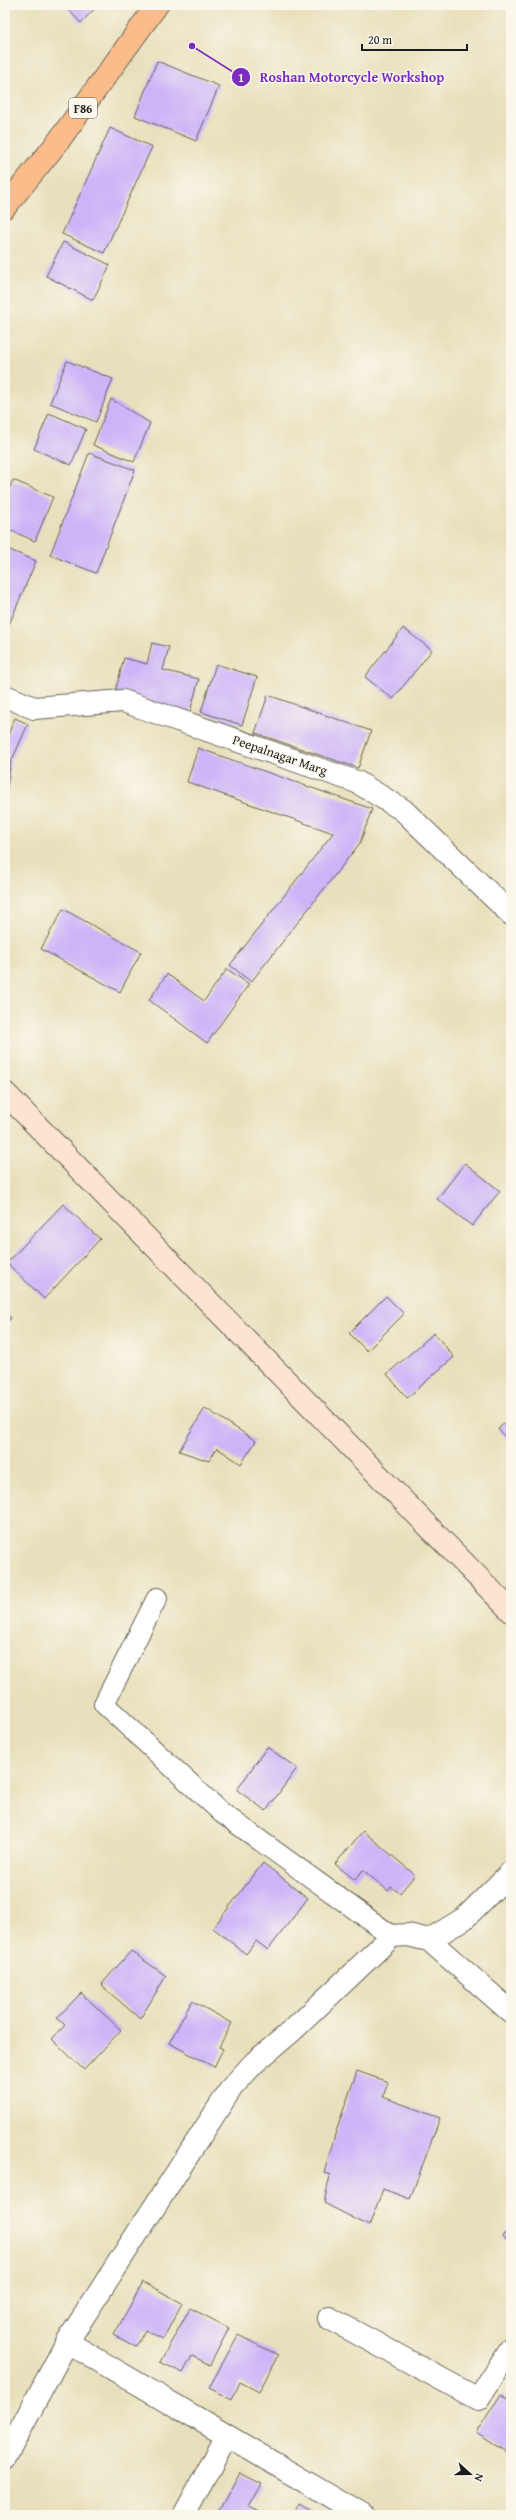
<svg xmlns="http://www.w3.org/2000/svg" width="516" height="2520" viewBox="0 0 516 2520" font-family="'Gentium Book Plus',serif">
  <rect width="100%" height="100%" fill="#fbf7ec"/>
  <filter id="ink" filterUnits="userSpaceOnUse"><feTurbulence type="fractalNoise" baseFrequency=".025" numOctaves="2"/><feDisplacementMap in="SourceGraphic" scale="8" xChannelSelector="R" yChannelSelector="G"/><feConvolveMatrix kernelMatrix="1 2 1 2 8 2 1 2 1" color-interpolation-filters="sRGB"/></filter>
  <filter id="wash" filterUnits="userSpaceOnUse"><feTurbulence type="fractalNoise" baseFrequency=".012" numOctaves="4" result="noise"/><feDisplacementMap in="SourceGraphic" scale="16" xChannelSelector="R" yChannelSelector="G"/><feGaussianBlur stdDeviation="0.9" result="paint"/><feColorMatrix in="noise" values="0 0 0 0 0 0 0 0 0 0 0 0 0 0 0 0 0 1.4 0 .05"/><feComposite in="paint" operator="in"/></filter>
  <g filter="url(#wash)">
    <rect width="100%" height="100%" fill="#e8e0bc"/>
    <g id="blocks">
      <!-- building -->
      <path fill="#ccb4f8" d="M 64,5 L 98,5 L 81,23 Z
        M 157,61 L 219,86 L 196,141 L 135,116 Z
        M 110,128 L 152,147 L 104,253 L 62,234 Z
        M 63,242 L 110,265 L 93,300 L 46,276 Z
        M 67,361 L 113,379 L 96,422 L 50,403 Z
        M 111,399 L 150,423 L 134,462 L 93,445 Z
        M 49,413 L 86,429 L 71,465 L 34,449 Z
        M 89,453 L 135,470 L 96,573 L 50,555 Z
        M 13,480 L 53,497 L 35,541 L 5,528 L 5,498 Z
        M 5,548 L 36,561 L 5,634 Z
        M 403,628 L 432,650 L 393,699 L 365,677 Z
        M 152,643 L 169,647 L 163,670 L 199,679 L 190,712 L 115,693 L 124,658 L 147,664 Z
        M 216,664 L 257,677 L 242,725 L 201,712 Z
        M 268,695 L 371,731 L 358,768 L 255,733 Z
        M 15,718 L 28,724 L 12,760 L 5,757 L 5,742 Z
        M 198,748 L 372,809 L 360,843 L 251,982 L 230,965 L 333,833 L 187,782 Z
        M 5,760 L 11,761 L 6,794 L 5,794 Z
        M 63,909 L 141,952 L 120,992 L 41,949 Z
        M 227,969 L 249,984 L 207,1043 L 149,1000 L 167,974 L 204,1001 Z
        M 465,1163 L 500,1191 L 472,1226 L 437,1199 Z
        M 63,1204 L 100,1239 L 44,1299 L 7,1263 Z
        M 386,1296 L 404,1314 L 367,1351 L 349,1333 Z
        M 5,1314 L 11,1318 L 5,1325 Z
        M 434,1333 L 454,1357 L 407,1398 L 387,1374 Z
        M 205,1408 L 256,1441 L 241,1464 L 217,1448 L 209,1461 L 179,1451 Z
        M 511,1417 L 511,1444 L 498,1429 Z
        M 267,1747 L 297,1768 L 266,1811 L 237,1790 Z
        M 363,1831 L 415,1875 L 400,1893 L 391,1887 L 388,1891 L 363,1870 L 355,1880 L 335,1864 Z
        M 263,1863 L 308,1898 L 268,1950 L 256,1941 L 246,1954 L 213,1928 Z
        M 131,1951 L 166,1976 L 140,2019 L 101,1985 Z
        M 81,1993 L 121,2030 L 84,2070 L 52,2039 L 65,2025 L 57,2018 Z
        M 192,2001 L 232,2023 L 219,2047 L 223,2049 L 214,2067 L 169,2043 Z
        M 357,2071 L 388,2082 L 383,2097 L 440,2118 L 410,2199 L 383,2189 L 369,2226 L 324,2203 L 330,2175 L 324,2173 L 336,2131 Z
        M 511,2226 L 511,2244 L 503,2236 Z
        M 143,2282 L 182,2303 L 163,2339 L 145,2330 L 136,2347 L 114,2335 Z
        M 190,2308 L 229,2328 L 210,2365 L 192,2356 L 183,2373 L 160,2362 Z
        M 238,2335 L 278,2355 L 259,2392 L 240,2382 L 232,2400 L 209,2388 Z
        M 501,2394 L 511,2401 L 511,2455 L 476,2433 Z
        M 240,2473 L 262,2484 L 249,2507 L 264,2515 L 217,2515 Z
        M 299,2505 L 317,2515 L 294,2515 Z"/>
    </g>
  </g>
  <g filter="url(#ink)">
    <use href="#blocks" fill-opacity="0" stroke="#636154" stroke-width="1"/>
    <g fill="none" stroke-linecap="round" stroke-linejoin="round">
      <!-- service casing -->
      <g stroke="#636154" stroke-width="22">
        <path id="service" d="M 157,1598 L 104,1704 L 222,1813 L 392,1936"/>
      </g>
      <!-- minor casing -->
      <g stroke="#636154" stroke-width="24">
        <path id="minor" d="M 5,696 L 34,708 L 123,701 L 357,782 L 403,810 L 511,914
          M 429,1940 L 465,1918 L 511,1872
          M 329,2318 L 478,2399 L 511,2348
          M 67,2342 L 362,2515
          M 5,2458 L 67,2342 L 232,2087 L 254,2063 L 293,2030 L 392,1936 L 408,1935 L 429,1940 L 511,2012
          M 184,2515 L 227,2436"/>
      </g>
      <!-- secondary casing -->
      <g stroke="#636154" stroke-width="24">
        <path id="secondary" d="M 5,1093 L 511,1611"/>
      </g>
      <!-- primary casing -->
      <g stroke="#636154" stroke-width="24">
        <path id="primary" d="M 5,207 L 57,143 L 157,5"/>
      </g>
      <!-- service -->
      <use href="#service" stroke="#fff" stroke-width="20"/>
      <!-- minor -->
      <use href="#minor" stroke="#fff" stroke-width="22"/>
      <!-- secondary -->
      <use href="#secondary" stroke="#fde4d0" stroke-width="22"/>
      <!-- primary -->
      <use href="#primary" stroke="#f9bc8a" stroke-width="22"/>
    </g>
  </g>
  <g text-anchor="middle" dominant-baseline="central" stroke-width="3" stroke-linejoin="round" paint-order="stroke">
    <!-- shield labels -->
    <rect fill="#fbf7ec" stroke="#5f5e5a" stroke-width="1" x="69" y="98" width="28" height="20" rx="3"/>
    <g font-size="12" font-weight="bold" fill="#1c1c1c">
      <text x="83" y="108">F86</text>
    </g>
    <!-- street labels -->
    <g font-size="13" fill="#1c1c1c" stroke="#fbf7ec">
      <text transform="translate(280 755) rotate(19)">Peepalnagar Marg</text>
    </g>
  </g>
  <!-- callouts -->
  <path fill="none" stroke="#7b2cbf" stroke-width="1.5" d="M192 46L241 77"/>
  <g fill="#7b2cbf" stroke="#fbf7ec" stroke-width="1.5">
    <circle cx="192" cy="46" r="4"/>
    <circle cx="241" cy="77" r="10"/>
  </g>
  <g font-size="12" text-anchor="middle" font-weight="bold" fill="#fff">
    <text x="241" y="82">1</text>
  </g>
  <g font-size="14" text-anchor="middle" font-weight="bold" fill="#7b2cbf" stroke="#fbf7ec" stroke-width="3" stroke-linejoin="round" paint-order="stroke">
    <text x="352" y="82">Roshan Motorcycle Workshop</text>
  </g>
  <!-- margin -->
  <rect width="516" height="2520" fill="none" stroke="#fbf7ec" stroke-width="20"/>
  <!-- north arrow -->
  <g transform="translate(470 2474) rotate(111)" stroke="#fbf7ec" stroke-width="3" paint-order="stroke">
  <path d="M0-3L7 15L0 10L-7 15Z" fill="#1c1c1c"/>
  <text y="-6" font-size="11" font-weight="bold" text-anchor="middle" fill="#1c1c1c">N</text>
  </g>
  <!-- scale -->
  <path d="M362 44v6h105v-6" fill="none" stroke="#1c1c1c" stroke-width="2"/>
  <text x="368" y="44" font-size="12" fill="#1c1c1c" stroke="#fbf7ec" stroke-width="3" paint-order="stroke">20 m</text>
</svg>
